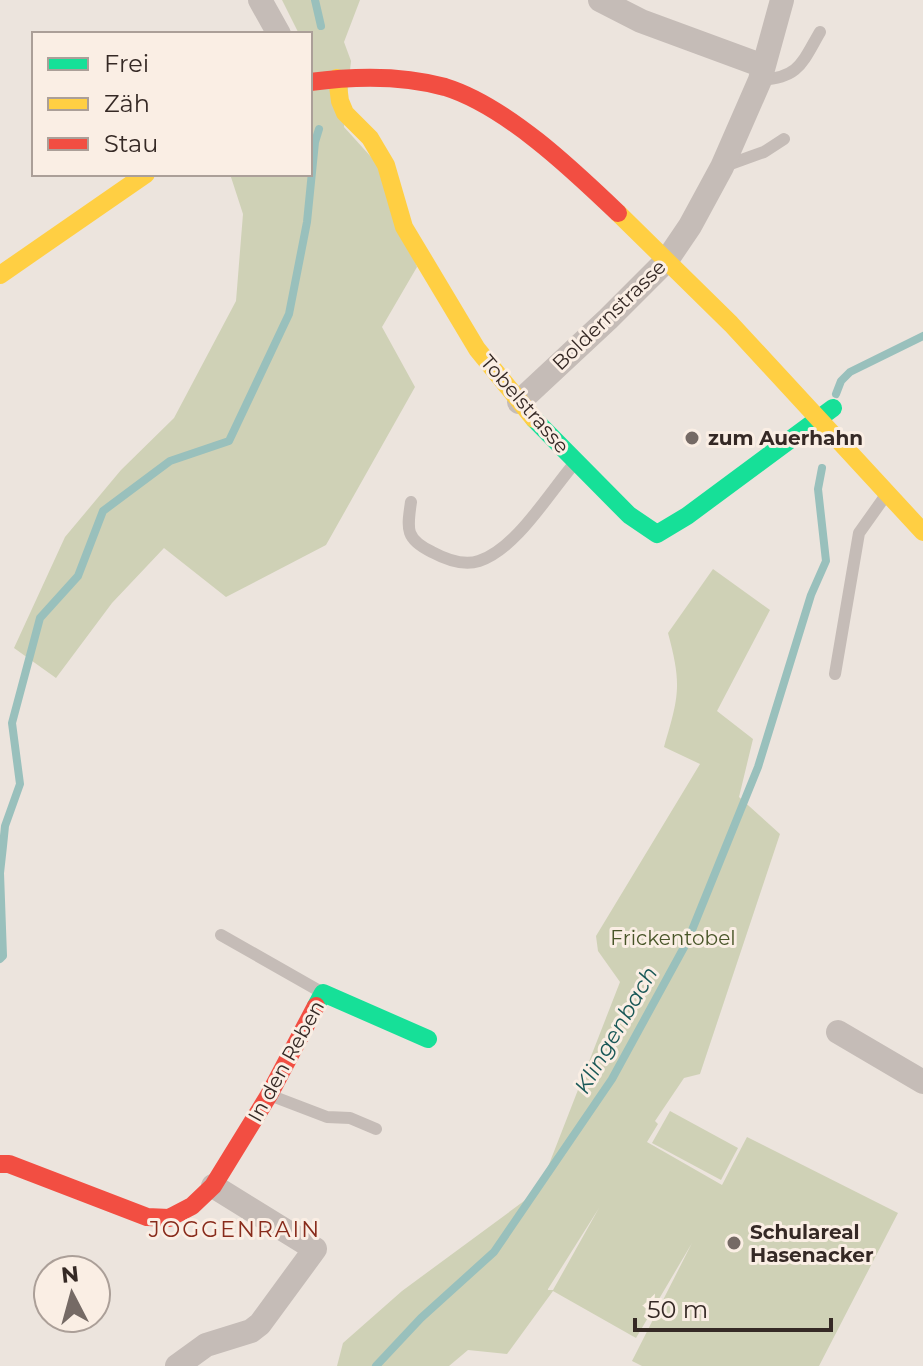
<svg xmlns="http://www.w3.org/2000/svg" width="923" height="1366" viewBox="0 0 923 1366" font-family="Montserrat,sans-serif">
  <rect width="100%" height="100%" fill="#ece4dd"/>
  <!-- green -->
  <path fill="#cfd1b6" fill-rule="evenodd" d="M 282,0 L 360,0 L 344,42 L 351,61 L 344,127 L 382,169 L 417,267 L 382,327 L 415,387 L 326,545 L 226,597 L 164,548 L 112,603 L 56,678 L 14,648 L 65,537 L 121,470 L 174,418 L 236,301 L 243,214 L 230,174 L 310,174 L 310,34 L 299,34 Z
    M 713,569 L 770,610 L 717,711 L 753,739 L 739,797 L 780,834 L 700,1074 L 684,1078 L 655,1121 L 658,1124 L 647,1142 L 722,1185 L 747,1137 L 898,1213 L 819,1366 L 642,1366 L 632,1361 L 692,1243 L 636,1338 L 553,1291 L 507,1354 L 468,1350 L 449,1366 L 337,1366 L 343,1343 L 402,1291 L 539,1190 L 620,982 L 598,951 L 596,936 L 700,764 L 664,747 C 679,696 682,685 668,633 ZM 599,1208 L 553,1290 L 548,1290 L 548,1289 Z
    M 670,1111 L 738,1148 L 721,1180 L 652,1143 Z"/>
  <g fill="none" stroke-linecap="round" stroke-linejoin="round">
    <!-- stream -->
    <path stroke="#99c0bc" stroke-width="8" d="M 315,0 L 321,26
      M 836,394 L 841,381 L 850,372 L 923,336
      M 0,959 L 3,956 L 0,873 L 3,846 L 5,826 L 20,784 L 12,723 L 40,618 L 78,576 L 103,511 L 170,461 L 229,441 L 289,314 L 307,222 L 315,142 L 319,129
      M 376,1366 L 421,1318 L 494,1252 L 612,1079 L 688,940 L 758,767 L 811,595 L 826,561 L 818,489 L 822,468"/>
    <!-- lane -->
    <path stroke="#c5bcb7" stroke-width="12" d="M 760,80 C 799,78 802,63 820,32
      M 722,167 L 764,152 L 784,139
      M 411,502 C 407,529 405,539 432,552 C 445,559 464,566 479,561 C 516,549 549,493 574,464
      M 835,674 L 859,533 L 886,495
      M 221,935 L 323,993
      M 272,1096 L 327,1117 L 350,1118 L 376,1129"/>
    <!-- street -->
    <path stroke="#c5bcb7" stroke-width="24" d="M 260,0 L 279,34
      M 600,0 L 641,21 L 763,66
      M 519,402 L 608,319 L 667,260 L 690,226 L 722,167 L 760,80 L 782,0
      M 838,1032 L 923,1082
      M 177,1366 L 206,1345 L 251,1331 L 260,1324 L 315,1249 L 213,1186"/>
    <!-- fast -->
    <path stroke="#16e098" stroke-width="18" d="M 534,419 L 629,515 L 657,534 L 687,516 L 833,408
      M 316,1006 L 323,993 L 428,1039"/>
    <!-- slow -->
    <path stroke="#ffcf43" stroke-width="18" d="M 337,78 L 340,101 L 345,113 L 370,138 L 386,165 L 404,227 L 477,349 L 534,419
      M 618,213 L 731,324 L 923,532
      M 0,275 L 146,174"/>
    <!-- jam -->
    <path stroke="#f24e42" stroke-width="18" d="M 310,82 C 354,76 402,75 445,87 C 506,106 572,169 618,213
      M 0,1164 L 9,1164 L 147,1217 L 169,1218 L 192,1206 L 213,1186 L 269,1095 L 316,1006"/>
  </g>
  <!-- markers -->
  <g fill="#756a65" stroke="#faeee4" stroke-width="3">
    <circle cx="692" cy="438" r="8"/>
    <circle cx="734" cy="1243" r="8"/>
  </g>
  <g text-anchor="middle" dominant-baseline="central" stroke-width="6" stroke-linejoin="round" paint-order="stroke">
    <!-- street labels -->
    <g font-size="20" fill="#352925" stroke="#faeee4">
      <text transform="translate(609 315) rotate(-44)">Boldernstrasse</text>
      <text transform="translate(525 404) rotate(49)">Tobelstrasse</text>
      <text transform="translate(286 1061) rotate(-61)">In den Reben</text>
    </g>
    <!-- poi labels -->
    <g font-size="20" font-weight="bold" fill="#352925" stroke="#faeee4" text-anchor="start">
      <text x="708" y="438">zum Auerhahn</text>
      <text x="750" y="1232">Schulareal<tspan x="750" dy="23">Hasenacker</tspan></text>
    </g>
    <!-- park labels -->
    <g font-size="20" fill="#485528" stroke="#faeee4">
      <text x="673" y="938">Frickentobel</text>
    </g>
    <!-- water labels -->
    <g font-size="22" font-style="italic" fill="#195857" stroke="#faeee4">
      <text transform="translate(616 1030) rotate(-60)">Klingenbach</text>
    </g>
    <!-- neighbourhood labels -->
    <g font-size="22" letter-spacing="2" fill="#882b1b" stroke="#faeee4">
      <text x="235" y="1229">JOGGENRAIN</text>
    </g>
  </g>
  <!-- legend -->
  <rect x="32" y="32" width="280" height="144" fill="#faeee4" stroke="#ab9f98" stroke-width="2"/>
  <rect x="48" y="58" width="40" height="12" fill="#16e098" stroke="#ab9f98" stroke-width="2"/>
  <text x="104" y="72" font-size="24" fill="#352925">Frei</text>
  <rect x="48" y="98" width="40" height="12" fill="#ffcf43" stroke="#ab9f98" stroke-width="2"/>
  <text x="104" y="112" font-size="24" fill="#352925">Zäh</text>
  <rect x="48" y="138" width="40" height="12" fill="#f24e42" stroke="#ab9f98" stroke-width="2"/>
  <text x="104" y="152" font-size="24" fill="#352925">Stau</text>
  <!-- north arrow -->
  <g transform="translate(72 1294) rotate(354)"><circle r="38" fill="#faeee4" stroke="#ab9f98" stroke-width="2"/>
  <path d="M0-6L14 30L0 20L-14 30Z" fill="#756a65"/>
  <text y="-12" font-size="22" font-weight="bold" text-anchor="middle" fill="#352925">N</text>
  </g>
  <!-- scale -->
  <path d="M635 1318v12h196v-12" fill="none" stroke="#352925" stroke-width="4"/>
  <text x="647" y="1318" font-size="24" fill="#352925" stroke="#faeee4" stroke-width="6" paint-order="stroke">50 m</text>
</svg>
